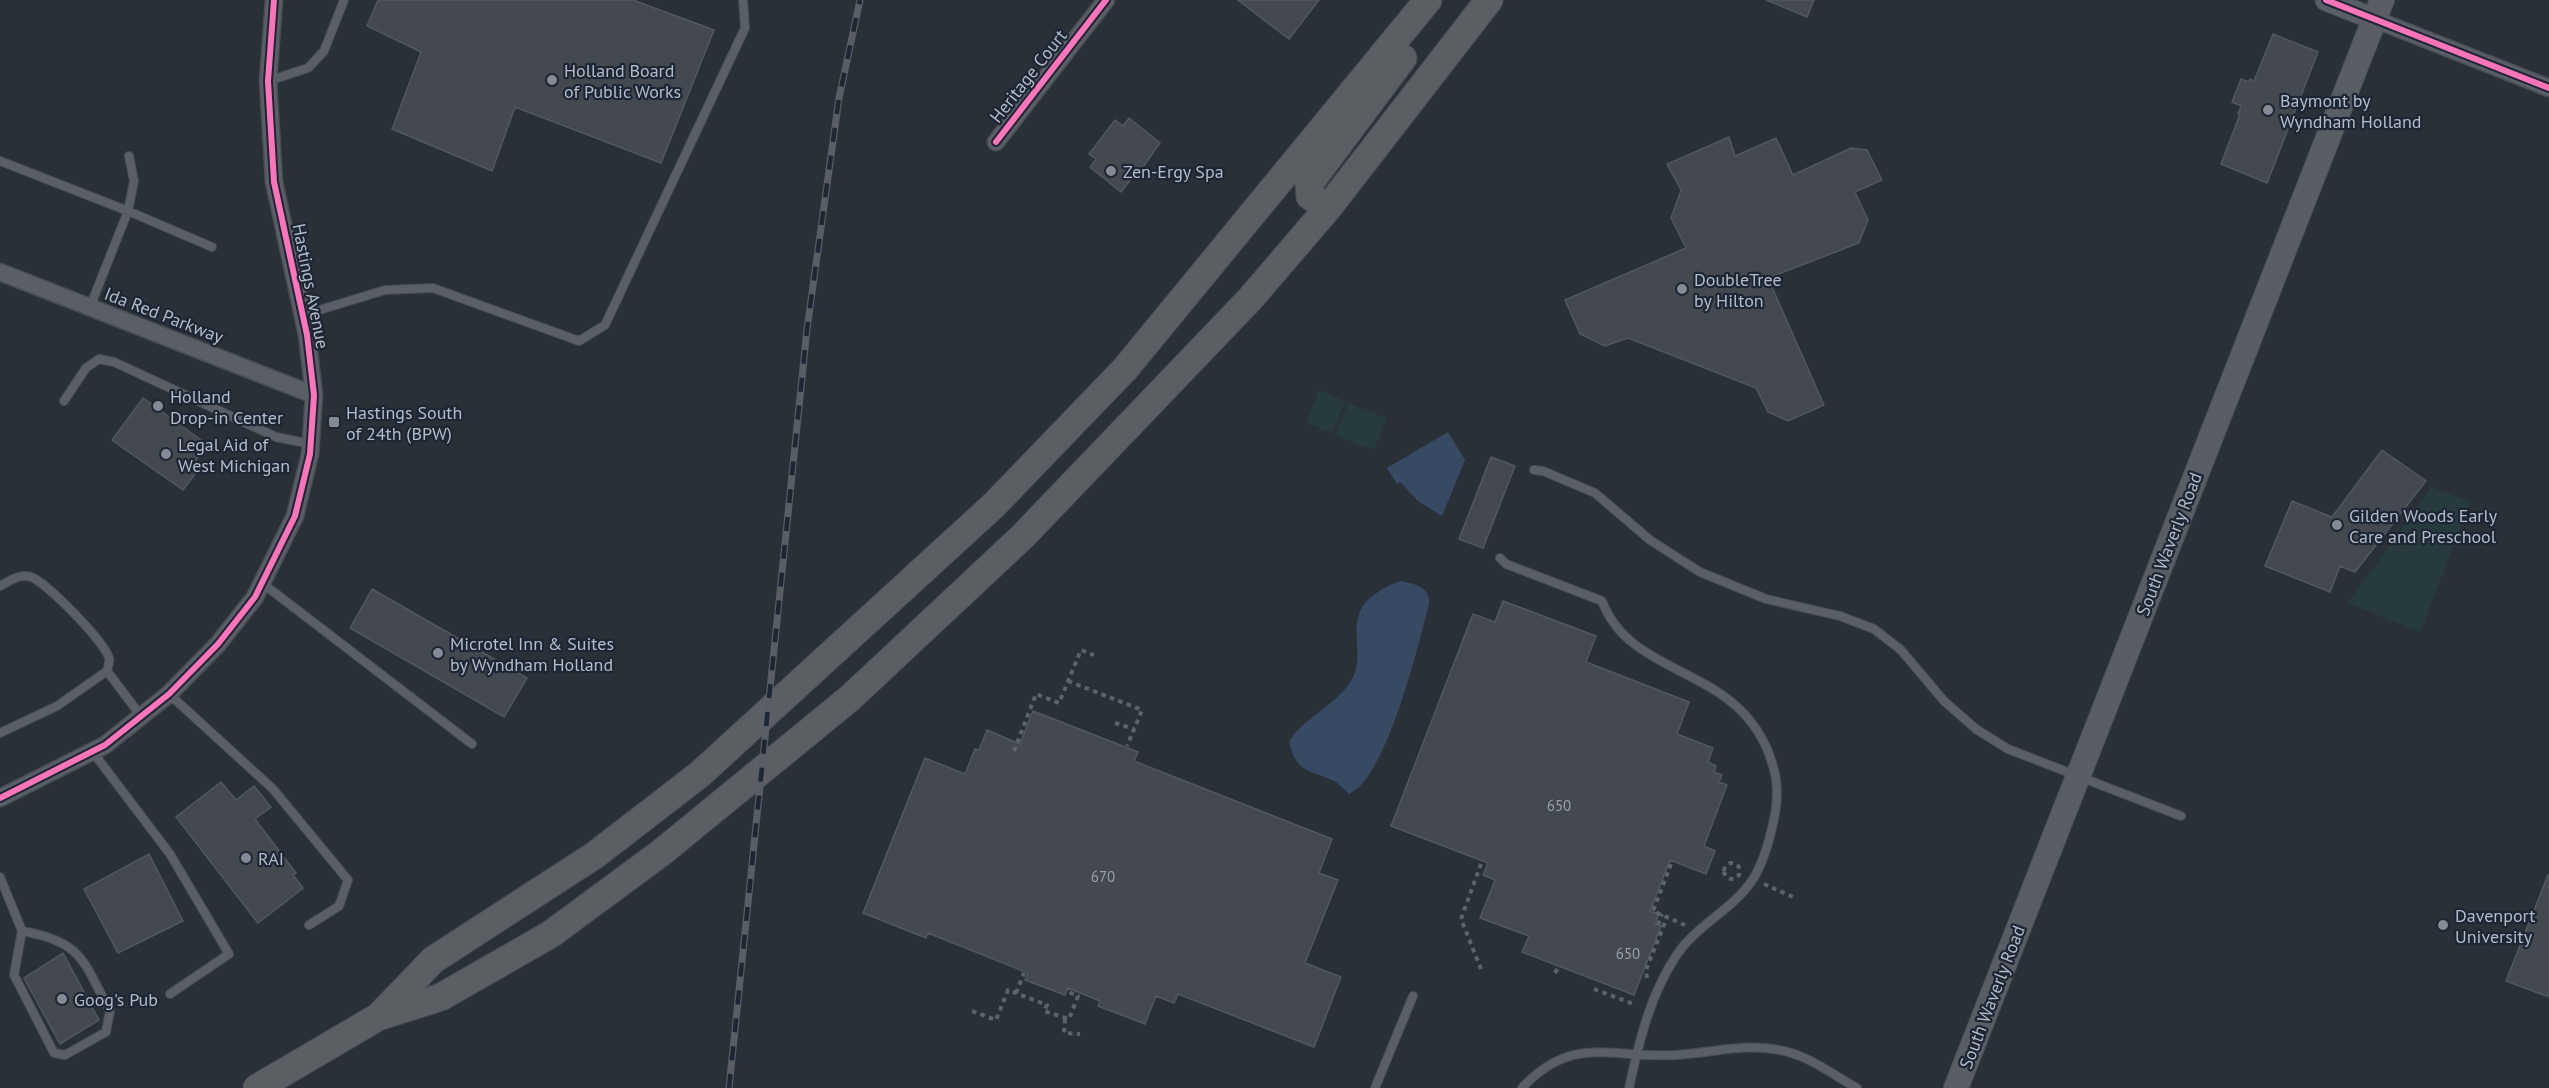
<svg xmlns="http://www.w3.org/2000/svg" width="2549" height="1088" viewBox="0 0 2549 1088" font-family="'PT Sans',sans-serif">
  <rect width="100%" height="100%" fill="#2a3038"/>
  <!-- green -->
  <path fill="#273a3e" d="M 1319,390 L 1345,401 L 1333,433 L 1306,423 Z
    M 1348,403 L 1387,418 L 1374,450 L 1335,435 Z
    M 2432,487 L 2471,502 L 2420,632 L 2348,603 Z"/>
  <!-- water -->
  <path fill="#384963" d="M 1448,432 L 1465,460 L 1442,516 L 1418,501 L 1400,482 L 1397,484 L 1387,468 Z
    M 1402,581 C 1417,585 1430,587 1429,604 C 1418,646 1387,777 1349,794 C 1344,789 1339,784 1334,781 C 1309,769 1297,774 1289,742 C 1303,718 1335,706 1351,681 C 1368,654 1343,622 1370,598 C 1380,590 1389,584 1402,581 Z"/>
  <!-- building -->
  <path fill="#444950" stroke="#52575f" stroke-width="1.5" d="M 378,0 L 633,0 L 714,30 L 661,163 L 515,107 L 492,171 L 392,129 L 421,52 L 367,26 Z
    M 1238,0 L 1319,0 L 1289,39 Z
    M 1766,0 L 1814,0 L 1807,17 Z
    M 2273,34 L 2318,52 L 2267,183 L 2221,164 L 2240,114 L 2238,114 L 2241,106 L 2232,102 L 2241,79 L 2249,82 L 2250,79 L 2254,81 Z
    M 1129,118 L 1160,143 L 1136,177 L 1134,175 L 1121,192 L 1090,167 L 1096,159 L 1089,154 L 1115,120 L 1123,126 Z
    M 1729,137 L 1735,156 L 1776,138 L 1793,175 L 1851,148 L 1867,150 L 1882,180 L 1855,192 L 1868,220 L 1859,243 L 1768,278 L 1824,405 L 1788,421 L 1768,412 L 1756,388 L 1628,338 L 1605,346 L 1580,334 L 1565,300 L 1686,248 L 1671,218 L 1681,190 L 1667,164 Z
    M 143,398 L 205,443 L 194,465 L 199,469 L 183,490 L 112,440 Z
    M 2382,450 L 2426,481 L 2355,572 L 2340,566 L 2330,592 L 2265,566 L 2292,501 L 2332,517 Z
    M 1491,457 L 1515,466 L 1483,548 L 1459,539 Z
    M 372,589 L 527,678 L 504,717 L 350,628 Z
    M 1503,601 L 1596,636 L 1586,662 L 1689,702 L 1677,734 L 1713,748 L 1708,762 L 1716,766 L 1714,772 L 1722,775 L 1719,782 L 1727,785 L 1704,846 L 1715,851 L 1706,874 L 1670,860 L 1650,911 L 1659,914 L 1655,924 L 1661,926 L 1634,995 L 1522,952 L 1529,936 L 1480,918 L 1495,880 L 1483,875 L 1488,863 L 1391,826 L 1473,614 L 1495,622 Z
    M 1033,711 L 1138,752 L 1134,761 L 1332,839 L 1319,873 L 1338,880 L 1305,963 L 1341,977 L 1314,1047 L 1178,994 L 1174,1003 L 1156,996 L 1145,1024 L 1098,1006 L 1100,1001 L 1068,988 L 1065,995 L 1025,980 L 1028,973 L 928,933 L 926,938 L 863,913 L 925,758 L 965,774 L 975,749 L 979,750 L 987,730 L 1020,744 Z
    M 221,782 L 236,800 L 254,786 L 271,807 L 255,819 L 296,873 L 293,875 L 303,888 L 258,923 L 176,817 Z
    M 149,854 L 183,921 L 118,953 L 84,889 Z
    M 2548,875 L 2549,875 L 2549,997 L 2506,981 Z
    M 63,953 L 99,1020 L 60,1044 L 24,978 Z"/>
  <g fill="none" stroke-linecap="round" stroke-linejoin="round">
    <!-- service casing -->
    <g stroke="#484c53" stroke-width="10">
      <path id="service" d="M 268,81 L 308,68 L 324,51 L 344,0
        M 0,161 L 128,211 L 212,247
        M 90,307 L 128,211 L 134,181 L 129,156
        M 303,315 L 385,290 L 433,288 L 579,341 L 605,325 L 745,28 L 743,0
        M 64,401 L 86,368 L 99,359 L 114,362 L 276,437 L 311,444
        M 1534,470 L 1543,471 L 1595,493 L 1650,540 L 1700,572 L 1766,599 L 1840,616 L 1874,629 L 1901,650 L 1944,701 L 1976,729 L 2008,749 L 2181,816
        M 1500,558 L 1506,564 L 1602,601 C 1633,684 1750,662 1775,774 C 1779,791 1776,812 1772,828 C 1768,845 1762,865 1753,879 C 1733,910 1696,925 1676,956 C 1650,995 1639,1042 1629,1088
        M 262,583 L 472,744
        M 0,586 C 10,581 20,573 31,577 C 46,582 105,642 109,658 C 110,662 108,667 107,671 L 141,716
        M 169,694 L 273,789 L 348,880 L 339,906 L 309,925
        M 0,733 L 57,706 L 107,671
        M 92,751 L 170,854 L 229,954 L 170,994
        M 0,877 L 22,931 L 14,975 L 54,1053 L 65,1055 L 106,1032 L 110,1011 C 83,962 84,942 22,931
        M 1375,1088 L 1413,996
        M 1522,1088 C 1573,1033 1613,1059 1675,1055 C 1713,1053 1747,1042 1784,1051 C 1811,1057 1833,1075 1857,1088"/>
    </g>
    <!-- minor casing -->
    <g stroke="#484c53" stroke-width="19">
      <path id="minor" d="M 2374,19 L 2549,88
        M 996,142 L 1106,0
        M 0,272 L 314,395
        M 0,798 L 105,745 L 169,694 L 218,644 L 255,597 L 295,516 L 310,454 L 314,395 L 307,335 L 274,182 L 268,81 L 274,0"/>
    </g>
    <!-- tertiary casing -->
    <g stroke="#484c53" stroke-width="23">
      <path id="tertiary" d="M 2326,0 L 2374,19"/>
    </g>
    <!-- secondary casing -->
    <g stroke="#484c53" stroke-width="26">
      <path id="secondary" d="M 1956,1088 L 2382,0"/>
    </g>
    <!-- trunk casing -->
    <g stroke="#474c53" stroke-width="29">
      <path id="trunk" d="M 1328,208 L 1310,196 L 1309,184 L 1403,58
        M 381,1014 L 433,960 L 595,855 L 700,774 L 994,505 L 1125,369 L 1428,0
        M 257,1088 L 378,1017 L 441,997 L 551,934 L 662,852 L 850,698 L 1023,536 L 1251,298 L 1328,208 L 1489,0"/>
    </g>
    <!-- path -->
    <path stroke="#5d636a" stroke-width="4" stroke-dasharray="4.5 4.5" stroke-linecap="butt" d="M 1068,681 L 1142,710 L 1127,746
      M 1115,723 L 1134,729
      M 1014,751 L 1036,694 L 1059,703 L 1081,650 L 1094,655
      M1724 871a8 8 0 1 1 16 0a8 8 0 1 1-16 0Z
      M 1671,864 L 1653,911 L 1685,925
      M 1764,884 L 1793,897
      M 1658,925 L 1662,914
      M 1481,969 L 1461,919 L 1482,861
      M 1555,973 L 1559,966
      M 1647,978 L 1646,970 L 1667,917
      M 1594,989 L 1636,1005
      M 1016,993 L 1024,973
      M 972,1011 L 996,1020 L 1008,990 L 1047,1005 L 1044,1011 L 1069,1019 L 1078,996 L 1066,991
      M 1065,1019 L 1064,1033 L 1080,1034"/>
    <!-- service -->
    <use href="#service" stroke="#5a5e66" stroke-width="8"/>
    <!-- minor -->
    <use href="#minor" stroke="#5a5e66" stroke-width="16"/>
    <!-- tertiary -->
    <use href="#tertiary" stroke="#5a5e66" stroke-width="21"/>
    <!-- secondary -->
    <use href="#secondary" stroke="#595d64" stroke-width="24"/>
    <!-- trunk -->
    <use href="#trunk" stroke="#5b5f64" stroke-width="27"/>
    <!-- rail casing -->
    <g stroke="#595d64" stroke-width="7">
      <path id="rail" d="M 729,1088 L 807,329 L 839,98 L 860,0"/>
    </g>
    <!-- rail -->
    <use href="#rail" stroke="#1d2633" stroke-width="4.5" stroke-dasharray="14" stroke-linecap="butt"/>
    <!-- cycleway casing -->
    <g stroke="#1d2633" stroke-width="10">
      <path id="cycleway" d="M 2326,0 L 2549,88
        M 996,142 L 1106,0
        M 0,798 L 105,745 L 169,694 L 218,644 L 255,597 L 295,516 L 310,454 L 314,395 L 307,335 L 274,182 L 268,81 L 274,0"/>
    </g>
    <!-- cycleway -->
    <use href="#cycleway" stroke="#fb73b8" stroke-width="6"/>
  </g>
  <!-- markers -->
  <g fill="#848b96" stroke="#1d2633" stroke-width="2">
    <circle cx="552" cy="80" r="6"/>
    <circle cx="2268" cy="110" r="6"/>
    <circle cx="1111" cy="171" r="6"/>
    <circle cx="1682" cy="289" r="6"/>
    <circle cx="158" cy="406" r="6"/>
    <rect x="328" y="416" width="12" height="12" rx="3"/>
    <circle cx="166" cy="454" r="6"/>
    <circle cx="2337" cy="525" r="6"/>
    <circle cx="438" cy="653" r="6"/>
    <circle cx="246" cy="858" r="6"/>
    <circle cx="2443" cy="925" r="6"/>
    <circle cx="62" cy="999" r="6"/>
  </g>
  <g text-anchor="middle" dominant-baseline="central" stroke-width="4.5" stroke-linejoin="round" paint-order="stroke">
    <!-- number labels -->
    <g font-size="15" fill="#989fab">
      <text x="1559" y="805">650</text>
      <text x="1103" y="876">670</text>
      <text x="1628" y="953">650</text>
    </g>
    <!-- poi labels -->
    <g font-size="18" fill="#b4bcc9" stroke="#1d2633" text-anchor="start">
      <text x="564" y="70">Holland Board<tspan x="564" dy="21">of Public Works</tspan></text>
      <text x="2280" y="100">Baymont by<tspan x="2280" dy="21">Wyndham Holland</tspan></text>
      <text x="1123" y="171">Zen-Ergy Spa</text>
      <text x="1694" y="279">DoubleTree<tspan x="1694" dy="21">by Hilton</tspan></text>
      <text x="170" y="396">Holland<tspan x="170" dy="21">Drop-in Center</tspan></text>
      <text x="346" y="412">Hastings South<tspan x="346" dy="21">of 24th (BPW)</tspan></text>
      <text x="178" y="444">Legal Aid of<tspan x="178" dy="21">West Michigan</tspan></text>
      <text x="2349" y="515">Gilden Woods Early<tspan x="2349" dy="21">Care and Preschool</tspan></text>
      <text x="450" y="643">Microtel Inn &amp; Suites<tspan x="450" dy="21">by Wyndham Holland</tspan></text>
      <text x="258" y="858">RAI</text>
      <text x="2455" y="915">Davenport<tspan x="2455" dy="21">University</tspan></text>
      <text x="74" y="999">Goog's Pub</text>
    </g>
    <!-- street labels -->
    <g font-size="18" fill="#b4bcc9" stroke="#1d2633">
      <text transform="translate(1028 76) rotate(-52)">Heritage Court</text>
      <text transform="translate(311 286) rotate(79)">Hastings Avenue</text>
      <text transform="translate(164 315) rotate(21)">Ida Red Parkway</text>
      <text transform="translate(2169 544) rotate(-69)">South Waverly Road</text>
      <text transform="translate(1992 997) rotate(-69)">South Waverly Road</text>
    </g>
  </g>
</svg>
